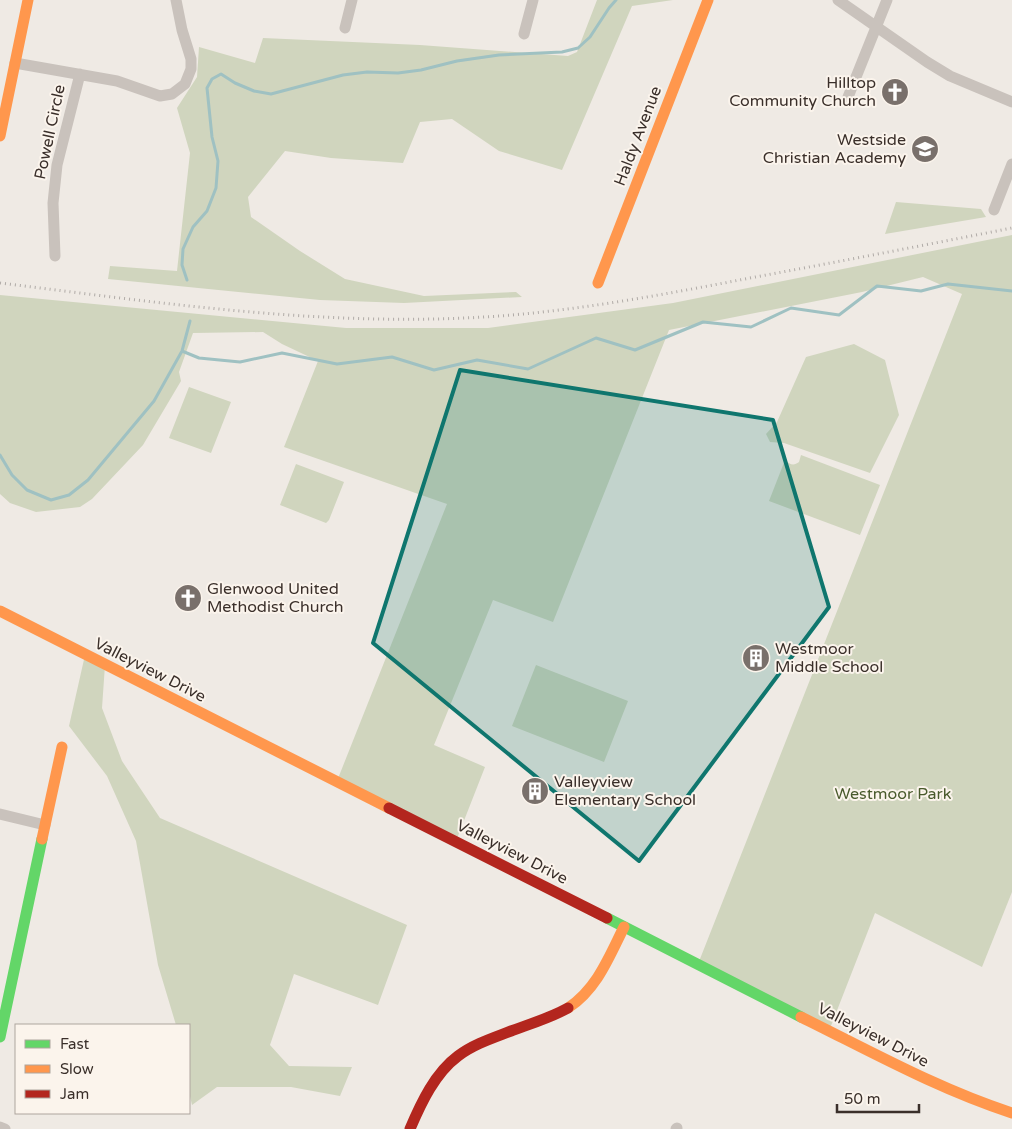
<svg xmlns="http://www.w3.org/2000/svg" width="1012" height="1129" viewBox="0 0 1012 1129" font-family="'Varela Round',sans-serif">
  <rect width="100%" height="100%" fill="#efeae4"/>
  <!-- green -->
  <path fill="#d0d5be" d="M 597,0 L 673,0 L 632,6 L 562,170 L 499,151 L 452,119 L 420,122 L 403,163 L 331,158 L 285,151 L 248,197 L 251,217 L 300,251 L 345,279 L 424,296 L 516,292 L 522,297 L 404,303 L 320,300 L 108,279 L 110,266 L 177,271 L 190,153 L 177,108 L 197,77 L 199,47 L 255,63 L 263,38 L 420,45 L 568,56 L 577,52 Z
    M 896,202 L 981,209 L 986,217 L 885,234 Z
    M 1012,235 L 1012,892 L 982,967 L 875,913 L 829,1031 L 698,964 L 962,294 L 923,277 L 862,292 L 669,330 L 553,622 L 493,600 L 434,745 L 485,767 L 456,841 L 337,781 L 447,504 L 284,447 L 318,361 L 282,344 L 263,332 L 193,333 L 179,372 L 181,381 L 143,445 L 92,499 L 80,507 L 36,512 L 10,503 L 0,494 L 0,295 L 346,328 L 488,328 L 673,303 Z
    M 854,344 L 885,360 L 899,415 L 870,473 L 784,443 L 770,442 L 766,434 L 777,422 L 806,357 Z
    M 189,387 L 231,402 L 211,453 L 169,438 Z
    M 801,455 L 880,485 L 860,535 L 769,501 L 785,460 C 790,465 794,466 799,462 Z
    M 296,464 L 344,482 L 329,520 L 326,523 L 280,505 Z
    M 85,655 L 105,665 L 102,708 L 122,761 L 160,818 L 407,925 L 378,1005 L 294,974 L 270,1045 L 289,1066 L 352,1067 L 340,1096 L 291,1087 L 217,1087 L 192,1105 L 189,1092 L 189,1025 L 176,1025 L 158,965 L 136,841 L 107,776 L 69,726 Z
    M 536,665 L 628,701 L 604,762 L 512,726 Z"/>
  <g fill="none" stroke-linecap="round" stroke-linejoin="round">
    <!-- stream -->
    <path stroke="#9fc1c2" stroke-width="3" d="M 187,280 L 182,265 L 183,249 L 193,227 L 207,211 L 216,188 L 218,161 L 212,137 L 207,88 L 212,79 L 221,74 L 235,83 L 254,91 L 271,94 L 343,75 L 367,72 L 398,73 L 421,70 L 457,61 L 499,55 L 562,52 L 578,48 L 590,37 L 609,8 L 616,0
      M 182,351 L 199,358 L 240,362 L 282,353 L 337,364 L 392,357 L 434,370 L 477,360 L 528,369 L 596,338 L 635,350 L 703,322 L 751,327 L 791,308 L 839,315 L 877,286 L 921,291 L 948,284 L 1012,291
      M 0,455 L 12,475 L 27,490 L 51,500 L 69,495 L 88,480 L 154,401 L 182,351 L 190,321"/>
    <!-- street -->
    <path stroke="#c9c2bc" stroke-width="11" d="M 838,0 L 927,62 L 950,76 L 1012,102
      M 345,28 L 352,0
      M 524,34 L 533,0
      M 15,63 L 117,81 L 160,96 L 172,94 L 185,84 L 191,69 L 191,59 L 182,30 L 176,0
      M 848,97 L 887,0
      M 994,210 L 1012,164
      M 55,256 L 53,203 L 57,165 L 80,74
      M 0,814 L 45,825
      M 0,1127 L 5,1129
      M 676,1129 L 677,1128"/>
    <!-- fast -->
    <path stroke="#63d668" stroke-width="11" d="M 607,918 L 801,1017
      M 0,1037 L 42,839"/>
    <!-- slow -->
    <path stroke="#ff974d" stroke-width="11" d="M 0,136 L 28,0
      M 598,283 L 708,0
      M 0,611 L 389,808
      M 42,839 L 62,747
      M 568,1008 C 597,989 609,957 624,927
      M 801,1017 C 870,1051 938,1089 1012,1113"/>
    <!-- jam -->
    <path stroke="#b3261e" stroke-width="11" d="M 389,808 L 607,918
      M 410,1129 C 421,1103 435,1073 458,1056 C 474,1044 493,1038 511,1031 C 530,1024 550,1018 568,1008"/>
    <!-- rail -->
    <path stroke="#b0aba7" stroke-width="3" stroke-dasharray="1 4" stroke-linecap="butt" d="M 0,283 C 154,302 309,325 465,318 C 561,314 656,296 750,278 C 837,262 925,245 1012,228"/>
  </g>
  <!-- marked area -->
  <path fill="#0f766e" fill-opacity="0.2" stroke="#0f766e" stroke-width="4" stroke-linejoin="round" d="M 460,370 L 773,420 L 829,607 L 639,861 L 373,643 Z"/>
  <!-- icons -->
  <defs>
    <g id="church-disc" transform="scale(1.4375)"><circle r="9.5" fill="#79706b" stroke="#fbf4ec"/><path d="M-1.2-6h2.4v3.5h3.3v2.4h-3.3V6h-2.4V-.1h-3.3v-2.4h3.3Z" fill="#fff"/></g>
    <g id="school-disc" transform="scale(1.4375)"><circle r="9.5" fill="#79706b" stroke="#fbf4ec"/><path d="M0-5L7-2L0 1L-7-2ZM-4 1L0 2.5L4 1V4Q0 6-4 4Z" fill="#fff"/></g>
    <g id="building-disc" transform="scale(1.4375)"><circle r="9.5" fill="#79706b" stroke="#fbf4ec"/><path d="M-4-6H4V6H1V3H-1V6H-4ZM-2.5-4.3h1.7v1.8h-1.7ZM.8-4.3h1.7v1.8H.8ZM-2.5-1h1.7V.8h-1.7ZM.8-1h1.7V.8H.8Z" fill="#fff"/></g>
  </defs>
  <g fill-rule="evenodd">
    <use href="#church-disc" x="895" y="92"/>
    <use href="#school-disc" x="925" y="149"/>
    <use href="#church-disc" x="188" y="598"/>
    <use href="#building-disc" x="756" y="658"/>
    <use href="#building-disc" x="535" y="791"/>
  </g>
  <g text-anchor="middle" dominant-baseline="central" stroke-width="4" stroke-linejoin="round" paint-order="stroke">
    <!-- poi labels -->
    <g font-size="16" fill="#3a2f2a" stroke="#fbf4ec" text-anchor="start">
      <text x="876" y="83" text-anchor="end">Hilltop<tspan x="876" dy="18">Community Church</tspan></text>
      <text x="906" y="140" text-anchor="end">Westside<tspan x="906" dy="18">Christian Academy</tspan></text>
      <text x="207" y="589">Glenwood United<tspan x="207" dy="18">Methodist Church</tspan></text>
      <text x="775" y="649">Westmoor<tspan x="775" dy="18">Middle School</tspan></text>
      <text x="554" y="782">Valleyview<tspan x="554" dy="18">Elementary School</tspan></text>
    </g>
    <!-- street labels -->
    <g font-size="16" fill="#3a2f2a" stroke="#fbf4ec">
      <text transform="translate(50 132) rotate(-78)">Powell Circle</text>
      <text transform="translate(638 136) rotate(-69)">Haldy Avenue</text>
      <text transform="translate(150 670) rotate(27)">Valleyview Drive</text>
      <text transform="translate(512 852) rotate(27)">Valleyview Drive</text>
      <text transform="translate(873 1035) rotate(27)">Valleyview Drive</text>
    </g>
    <!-- park labels -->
    <g font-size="16" fill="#495a2c" stroke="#fbf4ec">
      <text x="893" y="794">Westmoor Park</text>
    </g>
  </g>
  <!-- legend -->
  <rect x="15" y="1024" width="175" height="90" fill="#fbf4ec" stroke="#aea59e"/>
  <rect x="25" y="1040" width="25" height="8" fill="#63d668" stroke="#aea59e"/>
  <text x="60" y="1049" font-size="15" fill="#3a2f2a">Fast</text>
  <rect x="25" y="1065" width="25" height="8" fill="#ff974d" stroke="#aea59e"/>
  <text x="60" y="1074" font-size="15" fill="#3a2f2a">Slow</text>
  <rect x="25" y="1090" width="25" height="8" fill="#b3261e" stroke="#aea59e"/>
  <text x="60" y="1099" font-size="15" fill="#3a2f2a">Jam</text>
  <!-- scale -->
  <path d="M837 1104v8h82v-8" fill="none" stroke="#3a2f2a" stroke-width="2.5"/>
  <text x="844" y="1104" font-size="15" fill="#3a2f2a" stroke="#fbf4ec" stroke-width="4" paint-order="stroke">50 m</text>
</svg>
